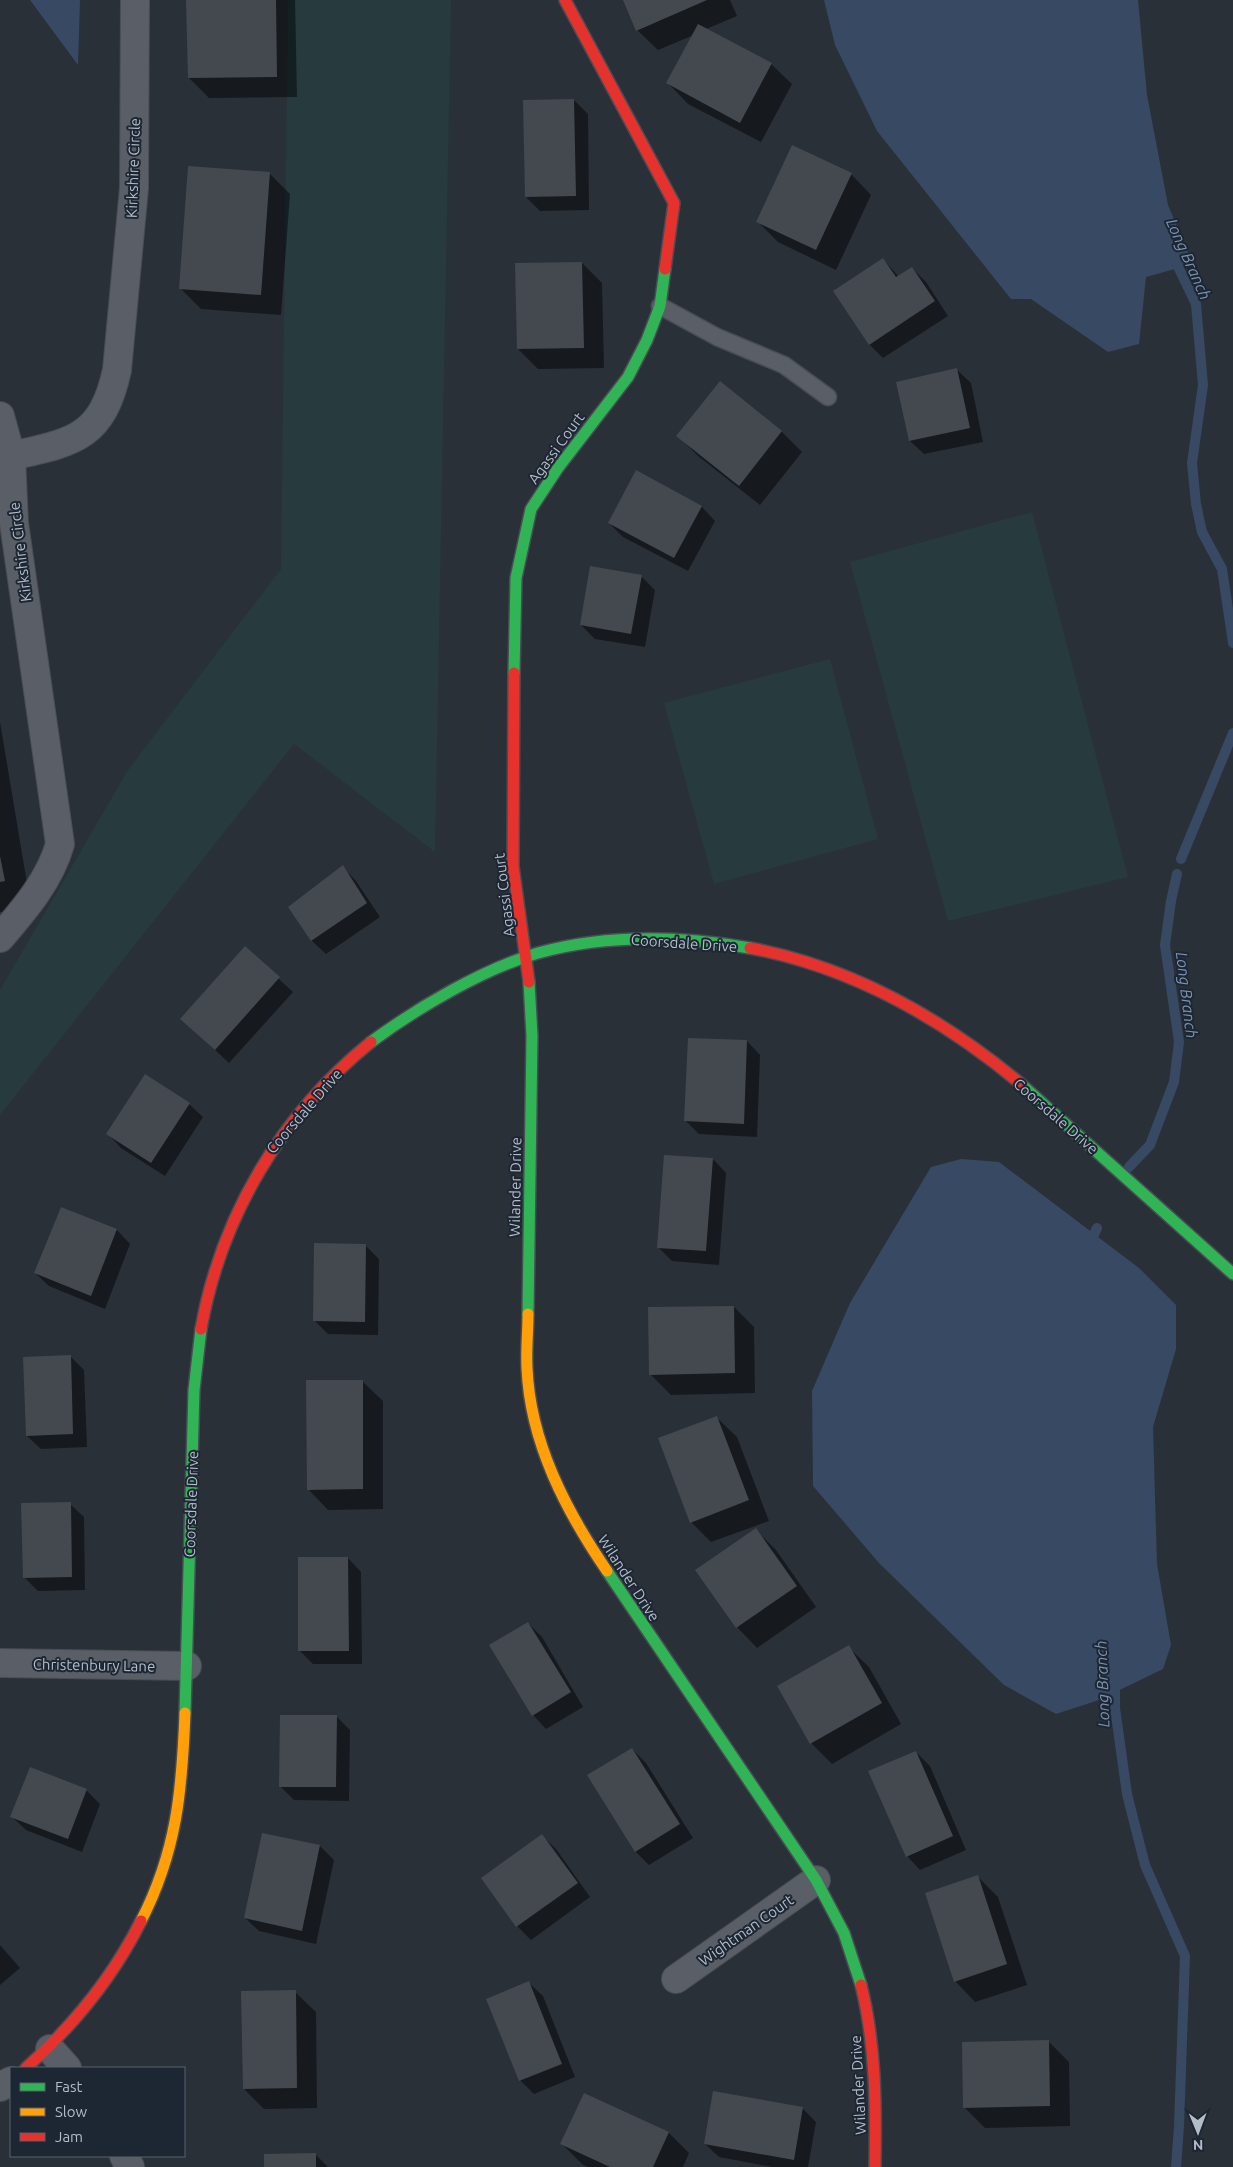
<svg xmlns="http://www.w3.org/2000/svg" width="1233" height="2167" viewBox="0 0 1233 2167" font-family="Ubuntu,sans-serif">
  <rect width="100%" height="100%" fill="#2a3038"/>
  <!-- green -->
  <path fill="#273a3e" d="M 288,0 L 451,0 L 435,852 L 294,744 L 0,1115 L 0,990 L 128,770 L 281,569 Z
    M 1032,512 L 1128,877 L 948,921 L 850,562 Z
    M 830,659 L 878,839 L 714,884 L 664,703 Z"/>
  <!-- water -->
  <path fill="#384963" d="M 30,0 L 80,0 L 78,65 Z
    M 824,0 L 1138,0 L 1147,95 L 1168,205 L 1193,264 L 1146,277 L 1139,344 L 1108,352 L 1031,299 L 1011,299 L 877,131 L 835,45 Z
    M 961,1159 L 999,1162 L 1139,1268 L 1176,1305 L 1176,1349 L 1153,1427 L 1157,1564 L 1171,1645 L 1163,1669 L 1099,1700 L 1056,1714 L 1004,1685 L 879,1563 L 813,1486 L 812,1391 L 850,1303 L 931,1167 Z"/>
  <!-- shadow -->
  <path fill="#0007" d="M 188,0 L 295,0 L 297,97 L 209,98 L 189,78 Z
    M 624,0 L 730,0 L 737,16 L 706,29 L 771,64 L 792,84 L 761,142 L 688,104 L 668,83 L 694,35 L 658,50 L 637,30 Z
    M 574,100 L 588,114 L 589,210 L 540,211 L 526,197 Z
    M 269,173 L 290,194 L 281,315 L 201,309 L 181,289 Z
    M 851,174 L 871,195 L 836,270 L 778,242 L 758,222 Z
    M 883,259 L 899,277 L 912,268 L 926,282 L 948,316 L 883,358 L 869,344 Z
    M 582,263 L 602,283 L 604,368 L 538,369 L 518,349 Z
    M 957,370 L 971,383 L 983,442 L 924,454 L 910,441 Z
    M 721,383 L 782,432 L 802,452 L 760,505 L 698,456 L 678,436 Z
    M 636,472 L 702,507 L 715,521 L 688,571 L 623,537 L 609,523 Z
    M 641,576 L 655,590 L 645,647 L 595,639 L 581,625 Z
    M 0,722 L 31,907 L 0,912 Z
    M 343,867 L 356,881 L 380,917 L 326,954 L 312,941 L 290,907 Z
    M 245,948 L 293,992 L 229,1063 L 182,1019 Z
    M 747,1041 L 760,1055 L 757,1137 L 699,1134 L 686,1121 Z
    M 189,1104 L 203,1117 L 165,1176 L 121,1148 L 108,1134 Z
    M 713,1159 L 726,1173 L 719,1265 L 672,1261 L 658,1247 Z
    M 61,1208 L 117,1230 L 130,1244 L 105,1309 L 49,1286 L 35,1273 Z
    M 365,1245 L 379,1259 L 378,1335 L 328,1334 L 314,1320 Z
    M 734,1307 L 754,1327 L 755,1393 L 671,1395 L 650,1374 Z
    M 70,1356 L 84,1370 L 87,1447 L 41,1449 L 27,1436 Z
    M 362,1381 L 383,1401 L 383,1509 L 328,1510 L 308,1489 Z
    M 716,1417 L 737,1437 L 769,1521 L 711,1542 L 691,1522 Z
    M 70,1504 L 84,1517 L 85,1590 L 38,1591 L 24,1577 Z
    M 756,1530 L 776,1550 L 816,1607 L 757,1648 L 737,1627 Z
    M 348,1558 L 361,1572 L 362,1664 L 313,1664 L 300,1651 Z
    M 528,1623 L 542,1637 L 583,1707 L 546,1729 L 533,1715 Z
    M 848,1647 L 869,1667 L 901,1724 L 832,1764 L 811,1743 L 779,1687 Z
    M 337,1717 L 350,1730 L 349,1801 L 294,1800 L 280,1786 Z
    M 632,1749 L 646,1763 L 693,1838 L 649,1865 L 635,1851 Z
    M 916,1752 L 930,1766 L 966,1850 L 920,1870 L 907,1856 Z
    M 86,1790 L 100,1804 L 82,1852 L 26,1830 L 12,1817 Z
    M 263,1834 L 320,1846 L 334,1860 L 316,1944 L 259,1931 L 245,1918 Z
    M 542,1836 L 556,1849 L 590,1897 L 531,1940 L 517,1926 Z
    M 978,1877 L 998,1897 L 1027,1985 L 975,2002 L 955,1981 Z
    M 0,1945 L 20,1968 L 0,1985 Z
    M 529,1983 L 543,1996 L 575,2077 L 534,2094 L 520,2080 Z
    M 295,1992 L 316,2012 L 317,2108 L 264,2109 L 244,2089 Z
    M 1049,2042 L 1069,2062 L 1070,2126 L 985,2128 L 964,2107 Z
    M 585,2094 L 669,2133 L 689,2153 L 683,2167 L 588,2167 L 582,2164 L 562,2144 Z
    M 802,2108 L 816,2122 L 808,2167 L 772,2167 L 719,2157 L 705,2144 Z
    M 315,2154 L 328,2167 L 265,2167 Z"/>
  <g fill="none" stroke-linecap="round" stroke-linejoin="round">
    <!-- stream -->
    <path stroke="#384963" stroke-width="10" d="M 1173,256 L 1196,304 L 1203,385 L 1192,463 L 1196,504 L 1202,532 L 1222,569 L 1233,643
      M 1181,859 L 1233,733
      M 1129,1167 L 1150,1145 L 1174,1082 L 1179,1042 L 1165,945 L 1171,901 L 1177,874
      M 1089,1245 L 1097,1228
      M 1115,1680 L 1115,1708 L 1127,1794 L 1145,1865 L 1185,1956 L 1179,2126 L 1176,2167"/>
  </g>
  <!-- building -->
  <path fill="#444950" d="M 186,0 L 276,0 L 277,77 L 188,78 Z
    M 623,0 L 707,0 L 636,31 Z
    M 698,24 L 772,63 L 740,123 L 666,83 Z
    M 574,99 L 576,196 L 525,197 L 523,100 Z
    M 792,145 L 852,173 L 816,250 L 756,222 Z
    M 188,166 L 270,172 L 261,295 L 179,289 Z
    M 883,258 L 896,277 L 912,267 L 935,301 L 869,345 L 833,291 Z
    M 582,262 L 584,348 L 517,349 L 515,263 Z
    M 957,368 L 970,428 L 909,441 L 896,382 Z
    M 720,381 L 782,431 L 739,486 L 676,436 Z
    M 636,470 L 702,506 L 674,558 L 608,523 Z
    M 590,566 L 642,575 L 631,634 L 580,625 Z
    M 0,856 L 5,881 L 0,882 Z
    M 343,865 L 367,903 L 311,941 L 288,907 Z
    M 245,946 L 280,977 L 215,1050 L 180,1019 Z
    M 688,1038 L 747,1040 L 744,1124 L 684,1121 Z
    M 145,1074 L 190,1103 L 151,1163 L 106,1134 Z
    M 664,1155 L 713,1158 L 706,1251 L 657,1248 Z
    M 61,1207 L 117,1229 L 91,1296 L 34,1273 Z
    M 314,1243 L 366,1244 L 365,1322 L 313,1321 Z
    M 734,1306 L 735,1373 L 649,1375 L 648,1307 Z
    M 71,1355 L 73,1434 L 26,1436 L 23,1357 Z
    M 306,1380 L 363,1380 L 363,1489 L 307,1490 Z
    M 717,1416 L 749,1500 L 690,1523 L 658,1438 Z
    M 71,1502 L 72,1577 L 23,1578 L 21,1503 Z
    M 756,1528 L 797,1586 L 736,1628 L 695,1570 Z
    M 298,1557 L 348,1557 L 349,1651 L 298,1651 Z
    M 528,1622 L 571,1692 L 532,1716 L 489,1645 Z
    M 849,1645 L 882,1703 L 810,1744 L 777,1686 Z
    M 280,1715 L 337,1715 L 336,1787 L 279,1787 Z
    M 632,1748 L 680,1824 L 635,1852 L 587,1775 Z
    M 916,1751 L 953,1836 L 906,1857 L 868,1771 Z
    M 30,1767 L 87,1789 L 68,1839 L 10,1817 Z
    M 262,1833 L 320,1845 L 302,1931 L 244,1918 Z
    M 542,1834 L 578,1883 L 516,1927 L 481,1878 Z
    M 978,1875 L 1007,1964 L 954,1982 L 925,1893 Z
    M 529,1981 L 562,2064 L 519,2081 L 486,1999 Z
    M 296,1990 L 297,2088 L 243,2089 L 241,1991 Z
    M 1049,2040 L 1050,2106 L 963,2108 L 962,2042 Z
    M 713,2091 L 803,2107 L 794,2160 L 704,2144 Z
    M 584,2093 L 669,2132 L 653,2167 L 610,2167 L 560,2144 Z
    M 316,2153 L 316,2167 L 264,2167 L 264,2154 Z"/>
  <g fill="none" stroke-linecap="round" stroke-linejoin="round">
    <!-- lane casing -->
    <g stroke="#484c53" stroke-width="19">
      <path id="lane" d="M 660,306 L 717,337 L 784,365 L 828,397"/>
    </g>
    <!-- street casing -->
    <g stroke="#484c53" stroke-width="30">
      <path id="street" d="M 0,416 L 11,456
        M 0,938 C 24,910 50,880 60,844 L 14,523 L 11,456 C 73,442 102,439 117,370 L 134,188 L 135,0
        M 0,1663 L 187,1666
        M 676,1979 L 816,1880
        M 50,2049 L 67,2068
        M 0,2087 L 11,2081
        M 124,2156 L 130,2167"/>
    </g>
    <!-- fast casing -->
    <g stroke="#484c53" stroke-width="14">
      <path id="fast" d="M 514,673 L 516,578 L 531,509 L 558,468 L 628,377 L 647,340 L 660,306 L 665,269
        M 371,1042 C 417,1008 483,969 538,953 C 606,934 681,936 750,948
        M 1021,1084 L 1233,1274
        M 528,1314 L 532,1036 L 529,982
        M 607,1571 L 816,1880 L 844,1933 L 861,1985
        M 185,1713 L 194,1390 L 201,1329"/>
    </g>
    <!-- slow casing -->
    <g stroke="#484c53" stroke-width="14">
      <path id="slow" d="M 528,1314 C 528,1332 526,1350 527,1368 C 530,1442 566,1511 607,1571
        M 141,1921 C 177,1851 182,1790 185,1713"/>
    </g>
    <!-- jam casing -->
    <g stroke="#484c53" stroke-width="14">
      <path id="jam" d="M 565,0 L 674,203 L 665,269
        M 514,673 L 513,866 L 529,982
        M 750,948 C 851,967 943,1019 1021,1084
        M 201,1329 C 221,1216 282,1114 371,1042
        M 861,1985 C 876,2045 876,2106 875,2167
        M 26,2068 C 74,2025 112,1979 141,1921"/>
    </g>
    <!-- lane -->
    <use href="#lane" stroke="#5a5e66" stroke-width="16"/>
    <!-- street -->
    <use href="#street" stroke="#5a5e66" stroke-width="28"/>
    <!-- fast -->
    <use href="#fast" stroke="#30b455" stroke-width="11"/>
    <!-- slow -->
    <use href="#slow" stroke="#ff9f0a" stroke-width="11"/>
    <!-- jam -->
    <use href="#jam" stroke="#e5322d" stroke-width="11"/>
  </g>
  <g text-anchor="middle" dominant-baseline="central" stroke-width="4" stroke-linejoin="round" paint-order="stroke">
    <!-- street labels -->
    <g font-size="15" fill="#b4bcc9" stroke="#1d2633">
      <text transform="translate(133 168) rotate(-88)">Kirkshire Circle</text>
      <text transform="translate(556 448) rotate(-54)">Agassi Court</text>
      <text transform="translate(20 552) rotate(-97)">Kirkshire Circle</text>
      <text transform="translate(504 895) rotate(-97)">Agassi Court</text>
      <text transform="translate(684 943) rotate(4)">Coorsdale Drive</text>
      <text transform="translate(304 1111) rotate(-49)">Coorsdale Drive</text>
      <text transform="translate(1056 1116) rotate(41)">Coorsdale Drive</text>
      <text transform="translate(515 1187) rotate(-89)">Wilander Drive</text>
      <text transform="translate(191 1504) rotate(-88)">Coorsdale Drive</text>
      <text transform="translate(629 1578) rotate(57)">Wilander Drive</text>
      <text transform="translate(94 1665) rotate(1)">Christenbury Lane</text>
      <text transform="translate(746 1930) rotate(-35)">Wightman Court</text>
      <text transform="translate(858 2085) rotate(-93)">Wilander Drive</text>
    </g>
    <!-- water labels -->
    <g font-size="16" font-style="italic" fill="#7c92b1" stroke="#1d2633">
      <text transform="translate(1189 259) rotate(66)">Long Branch</text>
      <text transform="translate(1187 995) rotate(83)">Long Branch</text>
      <text transform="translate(1102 1684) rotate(-92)">Long Branch</text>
    </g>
  </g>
  <!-- legend -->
  <rect x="10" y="2067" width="175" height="90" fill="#1d2633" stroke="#59626f"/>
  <rect x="20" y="2083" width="25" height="8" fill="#30b455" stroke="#59626f"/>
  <text x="55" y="2092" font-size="15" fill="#b4bcc9">Fast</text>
  <rect x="20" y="2108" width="25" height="8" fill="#ff9f0a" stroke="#59626f"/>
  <text x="55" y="2117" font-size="15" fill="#b4bcc9">Slow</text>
  <rect x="20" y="2133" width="25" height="8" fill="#e5322d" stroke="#59626f"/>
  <text x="55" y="2142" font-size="15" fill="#b4bcc9">Jam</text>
  <!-- north arrow -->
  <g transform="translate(1198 2132) rotate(179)" stroke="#1d2633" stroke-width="4" paint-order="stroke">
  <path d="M0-4L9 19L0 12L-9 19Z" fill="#b4bcc9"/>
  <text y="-8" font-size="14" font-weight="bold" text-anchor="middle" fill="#b4bcc9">N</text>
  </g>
</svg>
